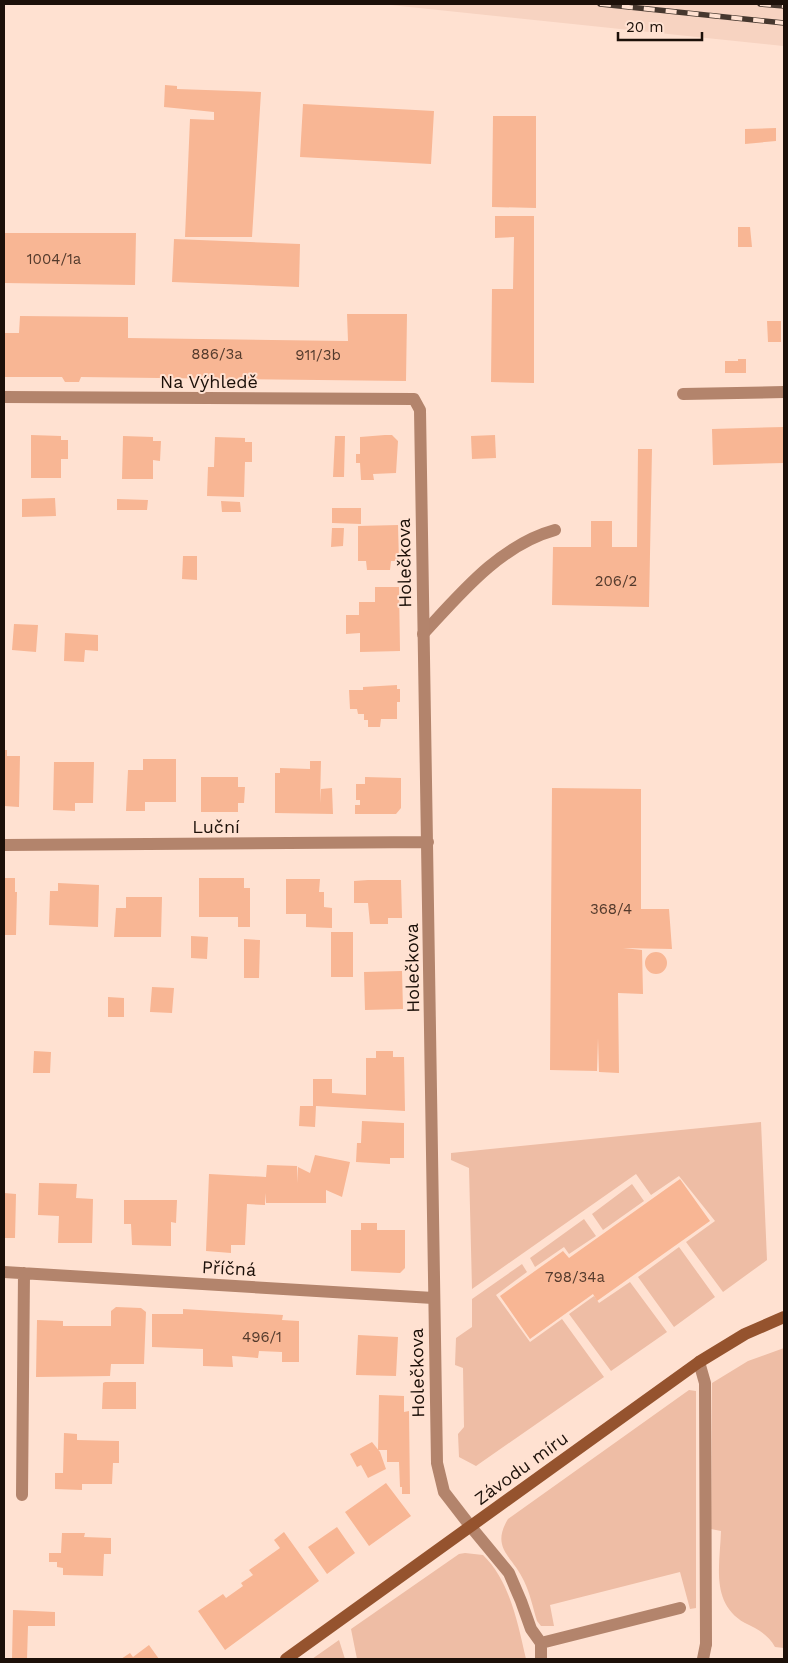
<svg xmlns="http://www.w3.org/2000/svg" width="788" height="1663" viewBox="0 0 788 1663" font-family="'Work Sans',sans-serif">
  <rect width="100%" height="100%" fill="#ffe1d1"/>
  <!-- built -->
  <path fill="#f7d3c1" d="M 381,4 L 784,4 L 784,46 L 783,46 Z"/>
  <!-- green -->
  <path fill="#eebda5" d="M 761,1122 L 767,1260 L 723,1292 L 686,1242 L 715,1221 L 679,1176 L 651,1195 L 636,1174 L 472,1289 L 469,1168 L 451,1160 L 451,1153 Z
    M 632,1184 L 644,1201 L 603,1230 L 592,1214 Z
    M 584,1219 L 596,1236 L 569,1254 L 564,1247 L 535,1267 L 530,1258 Z
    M 679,1247 L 715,1297 L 674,1327 L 638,1277 Z
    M 522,1264 L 527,1272 L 496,1295 L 530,1342 L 562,1319 L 604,1377 L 476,1466 L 459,1457 L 458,1434 L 464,1427 L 463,1368 L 455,1365 L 456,1338 L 472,1327 L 472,1299 Z
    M 630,1282 L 667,1332 L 611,1371 L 569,1314 L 594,1296 L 599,1303 Z
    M 784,1348 L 784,1648 L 775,1647 C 768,1634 757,1629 745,1623 C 710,1603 720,1565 721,1531 L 711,1529 L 712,1383 L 748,1361 Z
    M 689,1390 L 696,1391 L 696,1608 L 690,1609 L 680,1572 L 550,1605 L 554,1626 L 541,1626 L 537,1621 C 533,1608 530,1593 524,1581 C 513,1556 490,1549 508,1519 Z
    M 465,1553 L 483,1555 C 510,1581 518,1624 526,1659 L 357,1659 L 351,1629 L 459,1554 Z
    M 339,1640 L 345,1659 L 312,1659 Z"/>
  <!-- building -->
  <path fill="#f8b694" d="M 165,85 L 177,86 L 177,89 L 261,92 L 252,237 L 185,237 L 190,119 L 214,120 L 214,112 L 164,107 Z
    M 303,104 L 434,111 L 431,164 L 300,157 Z
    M 493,116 L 536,116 L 536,208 L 492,207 Z
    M 776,128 L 776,141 L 745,144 L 745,129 Z
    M 495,216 L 534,216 L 534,383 L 491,382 L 492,289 L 513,289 L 514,237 L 495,238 Z
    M 738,227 L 750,227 L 752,247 L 738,247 Z
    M 4,233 L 136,233 L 135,285 L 4,283 Z
    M 174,239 L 300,244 L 299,287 L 172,282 Z
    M 347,314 L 407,314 L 406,381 L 81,377 L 79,382 L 65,382 L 62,377 L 4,377 L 4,333 L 19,333 L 20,316 L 128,317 L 128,338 L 346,341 L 348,341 Z
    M 767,321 L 781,321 L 781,342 L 768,342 Z
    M 738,359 L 746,359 L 746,373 L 725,373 L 725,361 L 738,361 Z
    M 784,427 L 784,463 L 713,465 L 712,429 Z
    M 31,435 L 61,436 L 61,440 L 68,440 L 68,459 L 61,459 L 61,478 L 31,478 Z
    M 385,435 L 392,435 L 398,441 L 396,473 L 373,474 L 374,480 L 361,480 L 360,463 L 356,463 L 356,454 L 360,454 L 360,437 Z
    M 495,435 L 496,458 L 472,459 L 471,436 Z
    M 123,436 L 153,437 L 153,441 L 161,441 L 160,461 L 153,460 L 153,479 L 122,479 Z
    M 335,436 L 345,436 L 344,477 L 333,477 Z
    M 215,437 L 245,438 L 245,442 L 252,442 L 252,462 L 245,462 L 244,497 L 207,496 L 208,467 L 214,467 Z
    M 638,449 L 652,449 L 649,607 L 552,605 L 553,547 L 591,547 L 591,521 L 612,521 L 612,547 L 637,547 Z
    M 55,498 L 56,516 L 22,517 L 22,499 Z
    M 117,499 L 148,500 L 147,510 L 117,510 Z
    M 221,501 L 240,502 L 241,512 L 222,512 Z
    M 332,508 L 361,508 L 361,524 L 332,523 Z
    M 398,525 L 399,561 L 391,561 L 390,570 L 367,570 L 366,561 L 358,561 L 358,526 Z
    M 332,528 L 344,528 L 343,546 L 331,547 Z
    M 183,556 L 197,556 L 197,580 L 182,579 Z
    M 375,587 L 399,587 L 400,651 L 360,652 L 360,633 L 346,634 L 346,615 L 359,615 L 359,602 L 375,602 Z
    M 14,624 L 38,625 L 36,652 L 12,650 Z
    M 65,633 L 98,635 L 98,651 L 85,650 L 84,662 L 64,661 Z
    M 397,685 L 397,689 L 400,689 L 400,702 L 397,702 L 397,719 L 381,719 L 380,727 L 368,727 L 368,720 L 364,720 L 364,714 L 358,714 L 357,709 L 350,709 L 349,690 L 363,690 L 363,687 Z
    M 4,750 L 7,750 L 7,756 L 20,756 L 19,807 L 4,806 Z
    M 143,759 L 176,759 L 176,802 L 145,802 L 145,811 L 126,811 L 128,770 L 143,770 Z
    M 310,761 L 321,761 L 320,803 L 321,789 L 332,788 L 333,814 L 275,813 L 275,773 L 280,773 L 280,768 L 310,769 Z
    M 54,762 L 94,762 L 93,803 L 75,803 L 75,811 L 53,810 Z
    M 201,777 L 238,777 L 238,787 L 245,787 L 244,803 L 238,803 L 238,812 L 201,812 Z
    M 365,777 L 401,778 L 401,808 L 396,814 L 355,814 L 355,805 L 360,805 L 360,800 L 356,800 L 356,784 L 365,784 Z
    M 552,788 L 641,789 L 641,909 L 669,909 L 672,949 L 623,948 L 642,950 L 643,994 L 618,993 L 619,1073 L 599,1072 L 598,1038 L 597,1071 L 550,1070 Z
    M 4,878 L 15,878 L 15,892 L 17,892 L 16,935 L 4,935 Z
    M 199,878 L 244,878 L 244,888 L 250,888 L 250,927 L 238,927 L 238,917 L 199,917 Z
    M 286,879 L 320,879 L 319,892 L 324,892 L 324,907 L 332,908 L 332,928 L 306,927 L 306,914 L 286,914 Z
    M 368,880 L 401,880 L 402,918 L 388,918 L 388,924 L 370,924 L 368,903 L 354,903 L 354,881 Z
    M 58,883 L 99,885 L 98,927 L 49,925 L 50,891 L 58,891 Z
    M 126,897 L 162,897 L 161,937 L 114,937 L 116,908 L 126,908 Z
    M 331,932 L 353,932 L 353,977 L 331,977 Z
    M 191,936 L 208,937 L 207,959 L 191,958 Z
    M 244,939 L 260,940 L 259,978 L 244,978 Z
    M645 963a11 11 0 1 1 22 0a11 11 0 1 1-22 0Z
    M 402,971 L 403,1009 L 365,1010 L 364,972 Z
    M 152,987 L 174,988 L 172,1013 L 150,1012 Z
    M 108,997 L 124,998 L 124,1017 L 108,1017 Z
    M 34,1051 L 51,1052 L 50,1073 L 33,1073 Z
    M 376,1051 L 393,1051 L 393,1057 L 404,1057 L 405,1111 L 316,1106 L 315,1127 L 299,1126 L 300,1106 L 313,1106 L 313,1079 L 332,1079 L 332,1093 L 366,1095 L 366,1058 L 376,1058 Z
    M 362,1121 L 404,1123 L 404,1158 L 390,1158 L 390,1164 L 356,1162 L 357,1143 L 361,1143 Z
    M 315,1155 L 350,1162 L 342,1197 L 326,1190 L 326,1203 L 266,1203 L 265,1193 L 265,1205 L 247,1204 L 245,1245 L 231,1245 L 231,1253 L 206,1251 L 209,1174 L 266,1177 L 267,1165 L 297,1166 L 298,1183 L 298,1167 L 310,1173 Z
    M 680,1179 L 710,1221 L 597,1301 L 593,1294 L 530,1339 L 500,1296 L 563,1251 L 569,1258 Z
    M 39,1183 L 77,1184 L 76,1198 L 93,1199 L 92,1243 L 58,1243 L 59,1216 L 38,1215 Z
    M 4,1193 L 16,1194 L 15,1238 L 4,1238 Z
    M 124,1200 L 177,1200 L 176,1223 L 171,1222 L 171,1246 L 132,1245 L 131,1224 L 124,1224 Z
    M 361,1223 L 377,1223 L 377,1230 L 405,1230 L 405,1268 L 400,1273 L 351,1271 L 351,1230 L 361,1230 Z
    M 116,1307 L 141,1308 L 146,1312 L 144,1364 L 111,1364 L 110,1376 L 36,1377 L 37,1320 L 63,1321 L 63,1326 L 111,1326 L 111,1311 Z
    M 183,1309 L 283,1315 L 282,1320 L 299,1321 L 299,1362 L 282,1362 L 282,1352 L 259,1351 L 258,1358 L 232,1356 L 233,1367 L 203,1366 L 203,1349 L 152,1347 L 152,1314 L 183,1314 Z
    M 358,1335 L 398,1337 L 396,1376 L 356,1375 Z
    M 105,1382 L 136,1382 L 136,1409 L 102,1409 L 103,1383 Z
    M 379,1395 L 404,1396 L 404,1412 L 409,1411 L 410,1494 L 402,1494 L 402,1487 L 400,1487 L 399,1462 L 387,1462 L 387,1450 L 378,1450 Z
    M 64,1433 L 77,1434 L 77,1440 L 119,1441 L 119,1463 L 113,1463 L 112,1484 L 82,1484 L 82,1490 L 55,1489 L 55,1473 L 63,1473 Z
    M 372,1442 L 380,1452 L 386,1469 L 368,1478 L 361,1465 L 357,1467 L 350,1454 Z
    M 386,1483 L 411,1516 L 369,1546 L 345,1512 Z
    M 337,1527 L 355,1553 L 327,1574 L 308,1547 Z
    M 284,1532 L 319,1581 L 225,1650 L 198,1611 L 223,1594 L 226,1598 L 243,1586 L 241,1583 L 253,1575 L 249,1570 L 280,1548 L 274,1540 Z
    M 62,1533 L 85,1533 L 84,1537 L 111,1538 L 111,1554 L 104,1554 L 103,1576 L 63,1575 L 63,1568 L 57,1567 L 57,1562 L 49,1562 L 49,1553 L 61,1553 Z
    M 13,1610 L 55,1612 L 55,1626 L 28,1626 L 27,1659 L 12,1659 Z
    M 149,1645 L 159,1659 L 121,1659 L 130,1653 L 133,1657 Z"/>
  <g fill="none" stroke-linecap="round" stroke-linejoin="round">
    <!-- service -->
    <path stroke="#b3846c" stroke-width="12" d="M 423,634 C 460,594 500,545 555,530
      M 471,1527 L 509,1573 L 521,1601 L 531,1629 L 541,1643 L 541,1659
      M 541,1643 L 680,1608
      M 703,1659 L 706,1644"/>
    <!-- minor -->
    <path stroke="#b3846c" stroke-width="12" d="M 683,394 L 784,392
      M 4,397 L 414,399 L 420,410 L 437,1463 L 444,1492 L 471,1527
      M 4,845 L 428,842
      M 4,1272 L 433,1298
      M 699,1362 L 705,1383 L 706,1644
      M 22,1495 L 24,1273"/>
    <!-- secondary -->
    <path stroke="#95532e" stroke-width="12" d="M 286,1659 L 699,1362 L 745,1334 L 784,1317"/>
    <!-- rail casing -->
    <g stroke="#46372e" stroke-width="5.5">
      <path id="rail" d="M 600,4 L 784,23
        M 760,4 L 784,6"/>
    </g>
    <!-- rail -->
    <use href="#rail" stroke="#ffe1d1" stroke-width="4" stroke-dasharray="11" stroke-linecap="butt"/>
  </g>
  <g text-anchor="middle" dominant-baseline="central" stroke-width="4" stroke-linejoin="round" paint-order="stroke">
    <!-- number labels -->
    <g font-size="15" fill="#533a2c">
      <text x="54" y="259">1004/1a</text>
      <text x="217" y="354">886/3a</text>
      <text x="318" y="355">911/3b</text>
      <text x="616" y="581">206/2</text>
      <text x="611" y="909">368/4</text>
      <text x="575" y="1277">798/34a</text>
      <text x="262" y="1337">496/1</text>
    </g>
    <!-- street labels -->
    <g font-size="18" fill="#1c1009" stroke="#ffe1d1">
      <text x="209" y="381">Na Výhledě</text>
      <text transform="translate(404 563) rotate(-91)">Holečkova</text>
      <text x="216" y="826">Luční</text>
      <text transform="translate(412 968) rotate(-91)">Holečkova</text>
      <text transform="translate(229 1268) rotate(3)">Příčná</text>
      <text transform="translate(417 1373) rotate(-91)">Holečkova</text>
      <text transform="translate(521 1468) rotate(-36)">Závodu míru</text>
    </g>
  </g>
  <!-- border -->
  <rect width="788" height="1663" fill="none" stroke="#1c1009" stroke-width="10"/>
  <!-- scale -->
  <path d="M618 32v8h84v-8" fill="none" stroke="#1c1009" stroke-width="2.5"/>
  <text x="626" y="32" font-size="15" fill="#1c1009" stroke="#ffe1d1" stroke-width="4" paint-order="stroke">20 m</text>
</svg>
